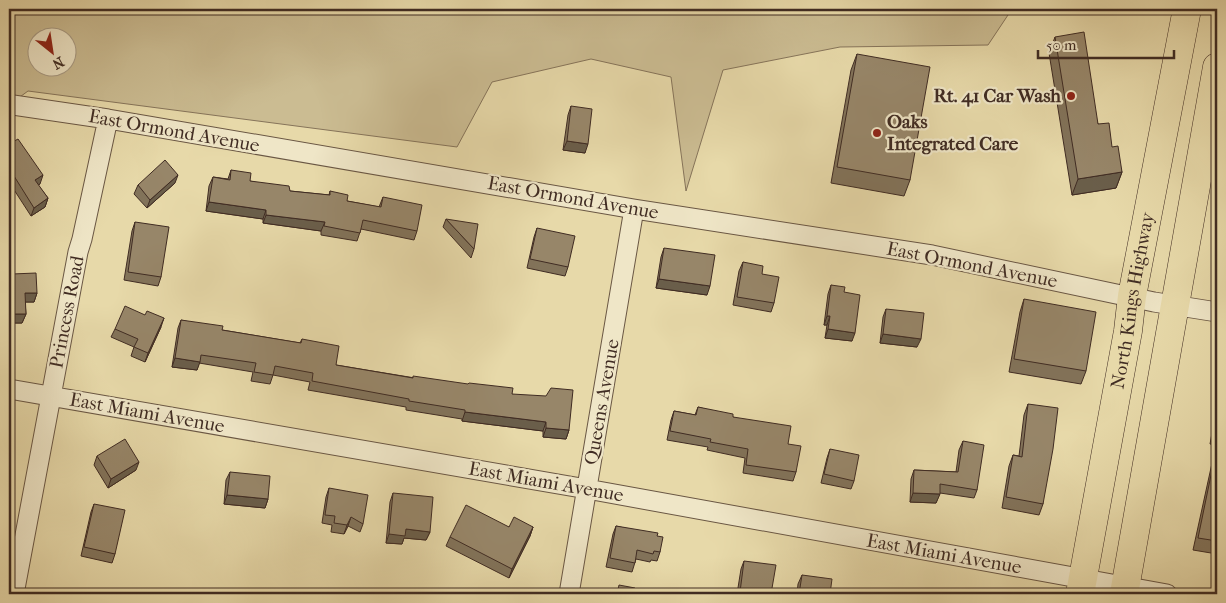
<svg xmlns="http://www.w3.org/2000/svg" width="1226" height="603" viewBox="0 0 1226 603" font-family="'IM FELL French Canon',serif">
  <rect width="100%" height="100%" fill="#e7d9a9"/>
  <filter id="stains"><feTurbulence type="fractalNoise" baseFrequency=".004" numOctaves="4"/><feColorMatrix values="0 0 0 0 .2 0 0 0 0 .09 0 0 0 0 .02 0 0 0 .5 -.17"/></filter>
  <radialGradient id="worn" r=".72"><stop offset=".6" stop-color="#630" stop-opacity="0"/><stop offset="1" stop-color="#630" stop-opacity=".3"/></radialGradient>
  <!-- green -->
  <path fill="#cbbc92" stroke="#86745a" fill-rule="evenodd" d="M 9,9 L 1012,9 L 988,45 L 840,47 L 723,70 L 686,191 L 671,77 L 591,59 L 492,82 L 457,147 L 28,91 L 9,105 ZM 38,38 L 68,38 L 68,68 L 38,68 Z"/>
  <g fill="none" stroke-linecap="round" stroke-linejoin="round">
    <!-- street casing -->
    <g stroke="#6a5744" stroke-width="21">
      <path id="street" d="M 13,105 L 108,119 L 634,209 L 932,255 L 1154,302 L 1217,312
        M 9,389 L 587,489 L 1167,594
        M 14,594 L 78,252 L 82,239 L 108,119
        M 569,594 L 634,209"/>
    </g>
    <!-- primary casing -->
    <g stroke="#402c23" stroke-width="29">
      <g id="primary">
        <path id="s1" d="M 1080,594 L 1128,331 L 1132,296 L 1187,9"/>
        <path d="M 1124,594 L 1217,67"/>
      </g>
    </g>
    <!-- street -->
    <use href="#street" stroke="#efe6c7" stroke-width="19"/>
    <!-- primary -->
    <use href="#primary" stroke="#e7d9a9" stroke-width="28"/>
  </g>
  <!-- wall -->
  <path fill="#82735a" stroke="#402c23" d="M 1055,37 L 1122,172 L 1116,188 L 1072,195 L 1049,53 Z
    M 857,54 L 910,180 L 904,196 L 831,183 L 851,70 Z
    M 571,106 L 585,153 L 563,150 L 568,115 Z
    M 9,144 L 40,184 L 38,185 L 48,198 L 45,207 L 31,216 L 9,182 Z
    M 231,170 L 250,181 L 290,191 L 329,195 L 330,191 L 347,201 L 379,207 L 383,197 L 417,231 L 414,240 L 361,229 L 357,241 L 321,235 L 321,231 L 263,223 L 263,219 L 206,211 L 209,186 L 213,177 L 228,179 Z
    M 175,183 L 147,208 L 134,194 L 138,185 Z
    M 446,219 L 474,249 L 471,258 L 443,227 Z
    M 135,222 L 161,277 L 158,286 L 124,280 L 132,231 Z
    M 537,228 L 568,267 L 565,276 L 527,268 L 534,237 Z
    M 664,248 L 707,295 L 656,288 L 661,257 Z
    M 743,262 L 762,274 L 774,303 L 771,312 L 733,305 L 739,271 Z
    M 12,274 L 37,293 L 34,302 L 25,302 L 26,314 L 22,323 L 9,323 L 9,283 Z
    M 831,285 L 844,292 L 852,341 L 825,338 L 827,325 L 824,325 L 828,294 Z
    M 1024,299 L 1086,371 L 1081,384 L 1009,372 L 1020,312 Z
    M 886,309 L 917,347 L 880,343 L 883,317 Z
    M 181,320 L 222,330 L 300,343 L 302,339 L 336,365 L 512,394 L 569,430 L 566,439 L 543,437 L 543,431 L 462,421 L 462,419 L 406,410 L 406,407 L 308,390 L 310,382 L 273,375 L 270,384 L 251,381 L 253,372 L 199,363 L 197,370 L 172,367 L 178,328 Z
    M 161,327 L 145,362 L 131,356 L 134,347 L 111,337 L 115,329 Z
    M 1217,381 L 1217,554 L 1193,550 L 1216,445 L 1210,444 L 1217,406 L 1213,405 Z
    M 1028,404 L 1043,504 L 1039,515 L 1002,508 L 1009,466 L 1013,455 L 1019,456 L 1024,415 Z
    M 698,407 L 733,417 L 788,444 L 796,472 L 793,481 L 743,473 L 745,458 L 707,450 L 708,447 L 667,440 L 671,420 L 674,411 L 695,415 Z
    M 963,441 L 977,490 L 974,498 L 940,493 L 936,503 L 910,502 L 911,479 L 914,470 L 956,472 L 959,450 Z
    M 830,449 L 854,481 L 851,489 L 821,483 L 827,458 Z
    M 97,456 L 136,470 L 108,488 L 94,465 Z
    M 230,472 L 268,499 L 265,508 L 224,504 L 226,480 Z
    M 329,488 L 363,524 L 360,532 L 348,526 L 344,534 L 331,532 L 332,525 L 322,523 L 326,497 Z
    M 393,493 L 430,532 L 426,540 L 404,538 L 402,544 L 386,543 L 390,502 Z
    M 94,504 L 115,554 L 112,563 L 81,556 L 91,512 Z
    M 616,526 L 657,536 L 660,552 L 657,561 L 651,560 L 650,562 L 636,559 L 632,572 L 606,567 L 613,534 Z
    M 509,527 L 533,527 L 530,536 L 509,578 L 446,546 L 450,537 Z
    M 744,561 L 771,594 L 737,594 L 741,569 Z
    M 802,575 L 830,594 L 797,594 L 798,584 Z"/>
  <!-- shaded-wall -->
  <path fill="#6a5e4a" stroke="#402c23" d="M 567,141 L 588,144 L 585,153 L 563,150 Z
    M 1122,172 L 1116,188 L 1072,195 L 1078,179 Z
    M 43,175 L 40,184 L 32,189 L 35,180 Z
    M 178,175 L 175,183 L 147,208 L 150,200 Z
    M 48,198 L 45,207 L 31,216 L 34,208 Z
    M 209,202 L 266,210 L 263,219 L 206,211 Z
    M 266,215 L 325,222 L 321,231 L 263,223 Z
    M 659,279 L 710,286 L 707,295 L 656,288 Z
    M 25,293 L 37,293 L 34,302 L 22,302 Z
    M 9,314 L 26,314 L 22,323 L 9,323 Z
    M 827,316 L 830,316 L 827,325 L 824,325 Z
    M 164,318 L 161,327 L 145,362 L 148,353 Z
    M 828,329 L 855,333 L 852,341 L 825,338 Z
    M 883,334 L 921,339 L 917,347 L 880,343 Z
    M 175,358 L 200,362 L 197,370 L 172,367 Z
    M 465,412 L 546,422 L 543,431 L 462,421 Z
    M 546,428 L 569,430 L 566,439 L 543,437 Z
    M 139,462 L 136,470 L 108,488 L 111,479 Z
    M 913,493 L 940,494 L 936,503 L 910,502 Z
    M 227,495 L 268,499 L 265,508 L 224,504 Z
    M 351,517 L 348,526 L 344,534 L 347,525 Z
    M 533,527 L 530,536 L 509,578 L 512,569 Z
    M 406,529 L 430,532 L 426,540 L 404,538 L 402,544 L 386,543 L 389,534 Z
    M 740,592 L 754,594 L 739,594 Z"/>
  <!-- building -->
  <path fill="#978669" stroke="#402c23" d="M 1084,32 L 1098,124 L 1109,123 L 1112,147 L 1118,146 L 1122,172 L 1078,179 L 1055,37 Z
    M 857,54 L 930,67 L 910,180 L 837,167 Z
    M 571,106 L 592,109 L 588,144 L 567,141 Z
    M 18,139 L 43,175 L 35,180 L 48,198 L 34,208 L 9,168 L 9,144 Z
    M 165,160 L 178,175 L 150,200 L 138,185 Z
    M 231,170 L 251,173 L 250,181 L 289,186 L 290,191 L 330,195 L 330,191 L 348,195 L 347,201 L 381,207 L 383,197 L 422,205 L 417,231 L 363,220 L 360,233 L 324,226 L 325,222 L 266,215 L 266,210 L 209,202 L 213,177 L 230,180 Z
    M 446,219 L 478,224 L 474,249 Z
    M 135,222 L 169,227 L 161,277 L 128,272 Z
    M 537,228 L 575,236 L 568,267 L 530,259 Z
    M 664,248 L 715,255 L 710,286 L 659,279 Z
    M 743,262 L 763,266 L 762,274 L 779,277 L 774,303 L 737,297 Z
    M 36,273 L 37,293 L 25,293 L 26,314 L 9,314 L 9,288 L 12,288 L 12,274 Z
    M 831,285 L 845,287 L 844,292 L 860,295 L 855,333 L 828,329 L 830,316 L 827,316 Z
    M 1024,299 L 1096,312 L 1086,371 L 1014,359 Z
    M 125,306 L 145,315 L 147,311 L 164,318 L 148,353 L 134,347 L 138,339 L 115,329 Z
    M 886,309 L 924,313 L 921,339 L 883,334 Z
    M 181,320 L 223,326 L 222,330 L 301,343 L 302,339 L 339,346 L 336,365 L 413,378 L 413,376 L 468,384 L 469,383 L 513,388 L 512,394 L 546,396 L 551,388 L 573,390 L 569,430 L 546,428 L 546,422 L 465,412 L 465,410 L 409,401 L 409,399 L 312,381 L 313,373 L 275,366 L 273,375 L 254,372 L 256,363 L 201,355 L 200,362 L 175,358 Z
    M 1028,404 L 1058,408 L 1053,449 L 1043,504 L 1006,497 L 1013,455 L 1022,457 Z
    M 698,407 L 733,414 L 733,417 L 791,426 L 788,444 L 801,446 L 796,472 L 746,465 L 748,449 L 710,442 L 711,439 L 670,431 L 674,411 L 696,415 Z
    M 1217,415 L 1217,433 L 1214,432 Z
    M 125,439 L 139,462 L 111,479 L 97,456 Z
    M 963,441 L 984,445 L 977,490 L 940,484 L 940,494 L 913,493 L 914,470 L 958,472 Z
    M 1217,446 L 1217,541 L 1198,538 Z
    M 830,449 L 859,455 L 854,481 L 824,474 Z
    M 230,472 L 270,476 L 268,499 L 227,495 Z
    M 329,488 L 368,495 L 363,524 L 351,517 L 347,525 L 334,523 L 335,516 L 325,515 Z
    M 393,493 L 433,497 L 430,532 L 406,529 L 405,536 L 389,534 Z
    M 94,504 L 125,510 L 115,554 L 84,547 Z
    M 466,505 L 509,527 L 514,517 L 533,527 L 512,569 L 450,537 Z
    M 616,526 L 658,533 L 657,536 L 663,537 L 660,552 L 654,551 L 653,554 L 637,550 L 635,563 L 610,558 Z
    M 744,561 L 776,565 L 771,594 L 754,594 L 740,592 Z
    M 802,575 L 832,579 L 830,594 L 799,594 Z
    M 619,585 L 635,588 L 634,594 L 617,594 Z
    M 61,589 L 77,594 L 59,594 Z"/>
  <!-- markers -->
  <g fill="#8f2418" stroke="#efe6c7" stroke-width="2">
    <circle cx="1071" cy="96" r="5"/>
    <circle cx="877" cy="133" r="5"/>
  </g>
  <g text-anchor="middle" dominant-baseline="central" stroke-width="4.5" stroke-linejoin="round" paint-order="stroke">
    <!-- poi labels -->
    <g font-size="19" font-weight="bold" fill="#402c23" stroke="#efe6c7" text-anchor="end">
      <text x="1061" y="96">Rt. 41 Car Wash</text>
      <text x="887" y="122" text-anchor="start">Oaks<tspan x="887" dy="22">Integrated Care</tspan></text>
    </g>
    <!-- street labels -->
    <g font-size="19" fill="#402c23" stroke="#efe6c7">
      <text transform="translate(174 131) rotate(10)">East Ormond Avenue</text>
      <text transform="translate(573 198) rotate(10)">East Ormond Avenue</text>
      <text transform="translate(972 265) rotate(11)">East Ormond Avenue</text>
      <text stroke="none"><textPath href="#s1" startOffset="298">North Kings Highway</textPath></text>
      <text transform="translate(67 312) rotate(-79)">Princess Road</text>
      <text transform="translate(602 402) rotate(-80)">Queens Avenue</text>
      <text transform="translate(147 413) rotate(10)">East Miami Avenue</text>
      <text transform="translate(546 482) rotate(10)">East Miami Avenue</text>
      <text transform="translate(944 554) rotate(10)">East Miami Avenue</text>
    </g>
  </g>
  <!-- margin -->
  <rect width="1226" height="603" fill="none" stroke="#e7d9a9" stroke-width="30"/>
  <rect x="10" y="10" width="1206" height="583" fill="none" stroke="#402c23" stroke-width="2.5"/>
  <rect x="15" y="15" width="1196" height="573" fill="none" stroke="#402c23"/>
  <!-- north arrow -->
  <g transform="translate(52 52) rotate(150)"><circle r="24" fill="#efe6c7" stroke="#a99c85"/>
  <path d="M0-4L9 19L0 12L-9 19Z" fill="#8f2418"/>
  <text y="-8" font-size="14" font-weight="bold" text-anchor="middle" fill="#402c23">N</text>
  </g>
  <!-- scale -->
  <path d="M1038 50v8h136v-8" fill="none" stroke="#402c23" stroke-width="2.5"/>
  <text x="1046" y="50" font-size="15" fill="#402c23" stroke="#efe6c7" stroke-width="4" paint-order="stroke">50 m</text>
  <rect width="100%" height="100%" filter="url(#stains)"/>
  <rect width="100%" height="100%" fill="url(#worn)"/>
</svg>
